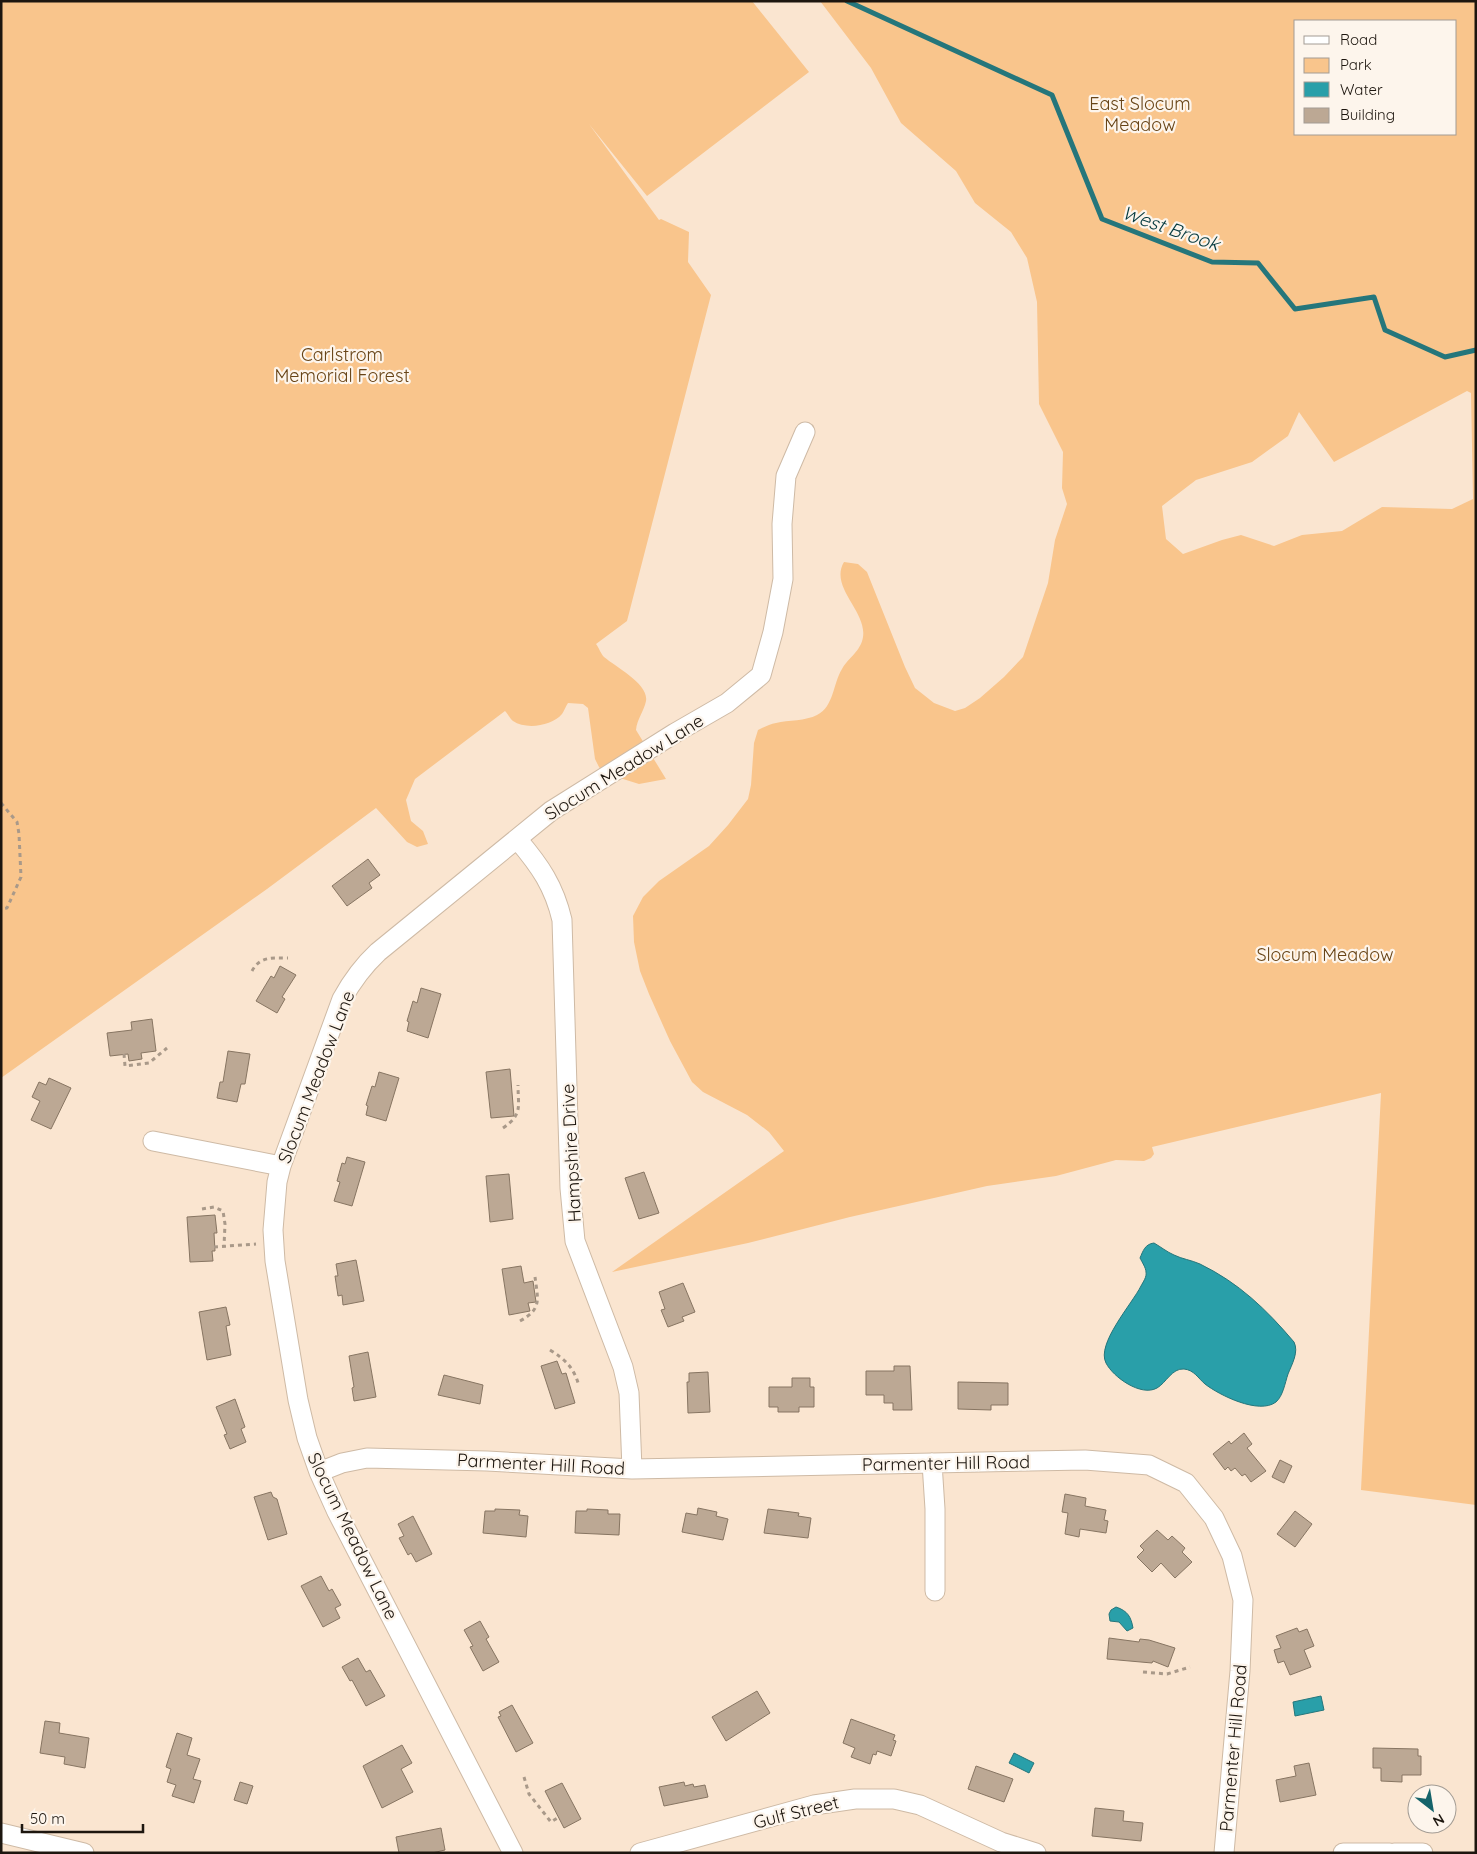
<svg xmlns="http://www.w3.org/2000/svg" width="1477" height="1854" viewBox="0 0 1477 1854" font-family="Quicksand,sans-serif">
  <rect width="100%" height="100%" fill="#fae5d0"/>
  <!-- green -->
  <path fill="#f9c58c" fill-rule="evenodd" d="M 1,1 L 752,1 L 809,72 L 647,196 L 589,124 L 659,220 L 661,219 L 689,232 L 688,262 L 711,295 L 627,621 L 596,644 C 599,648 601,654 604,657 C 616,667 649,684 646,701 C 644,711 637,719 636,730 L 666,779 L 639,784 L 604,773 L 599,767 L 595,759 L 588,708 L 583,704 L 568,703 C 566,706 564,711 562,714 C 552,726 526,730 513,721 C 510,719 508,714 505,711 L 415,779 L 406,800 L 411,821 L 423,831 L 428,844 L 417,847 L 407,842 L 376,808 L 267,889 L 1,1078 Z
    M 820,1 L 1476,1 L 1476,1505 L 1361,1490 L 1381,1093 L 1152,1147 L 1154,1154 L 1151,1158 L 1144,1161 L 1116,1160 L 1056,1176 L 987,1186 L 850,1217 L 748,1243 L 612,1272 L 784,1151 L 769,1132 L 747,1115 L 703,1092 L 692,1082 L 670,1041 L 649,994 L 640,971 L 634,942 L 633,916 L 643,897 L 659,881 L 709,846 L 728,825 L 748,799 L 751,785 L 754,743 L 758,730 C 764,727 770,724 776,723 C 788,720 806,721 817,715 C 834,707 833,683 842,669 C 848,658 861,651 863,637 C 867,611 829,587 844,562 L 858,564 L 867,572 L 905,667 L 915,688 L 934,703 L 955,711 L 965,708 L 980,698 L 1004,677 L 1023,657 L 1048,583 L 1055,540 L 1067,504 L 1062,488 L 1063,452 L 1039,404 L 1037,302 L 1027,258 L 1011,232 L 975,203 L 956,171 L 901,123 L 871,68 ZM 1296,21 L 1456,21 L 1456,134 L 1296,134 ZM 1467,391 L 1471,393 L 1473,499 L 1452,509 L 1382,507 L 1342,531 L 1302,535 L 1274,546 L 1241,535 L 1222,540 L 1183,554 L 1166,539 L 1162,506 L 1196,480 L 1252,462 L 1288,436 L 1299,412 L 1334,462 Z"/>
  <!-- water -->
  <path fill="#299fa9" stroke="#25767b" d="M 1154,1243 C 1161,1247 1167,1252 1174,1255 C 1182,1259 1191,1260 1200,1264 C 1239,1283 1266,1309 1294,1342 C 1299,1352 1292,1364 1288,1374 C 1285,1383 1283,1396 1276,1402 C 1259,1415 1219,1395 1205,1384 C 1198,1378 1194,1370 1184,1369 C 1172,1368 1166,1383 1157,1388 C 1141,1397 1113,1377 1106,1363 C 1096,1344 1132,1304 1141,1286 C 1143,1282 1147,1277 1146,1272 C 1146,1268 1142,1262 1140,1258 C 1143,1251 1145,1244 1154,1243 Z
    M 1116,1607 C 1128,1611 1131,1617 1133,1628 L 1127,1631 L 1119,1622 L 1110,1621 L 1109,1614 L 1111,1610 Z
    M 1321,1696 L 1324,1710 L 1295,1716 L 1293,1702 Z
    M 1014,1753 L 1034,1763 L 1029,1773 L 1009,1763 Z"/>
  <g fill="none" stroke-linecap="round" stroke-linejoin="round">
    <!-- stream -->
    <path stroke="#25767b" stroke-width="5" d="M 847,1 L 1052,95 L 1102,219 L 1212,262 L 1258,263 L 1295,309 L 1374,297 L 1385,330 L 1445,357 L 1476,350"/>
  </g>
  <!-- building -->
  <path fill="#bca894" stroke="#877562" d="M 368,859 L 380,875 L 369,883 L 372,888 L 347,906 L 332,886 Z
    M 280,966 L 296,975 L 282,997 L 285,999 L 277,1013 L 256,1001 L 271,976 L 274,978 Z
    M 421,988 L 441,994 L 428,1038 L 407,1031 L 409,1022 L 407,1021 L 413,1001 L 417,1003 Z
    M 152,1019 L 156,1051 L 141,1053 L 142,1059 L 129,1061 L 128,1054 L 110,1056 L 107,1033 L 132,1030 L 131,1022 Z
    M 228,1051 L 250,1054 L 245,1084 L 241,1084 L 237,1102 L 217,1098 L 220,1082 L 223,1082 Z
    M 510,1069 L 514,1116 L 491,1118 L 486,1072 Z
    M 379,1072 L 399,1078 L 386,1121 L 366,1115 L 368,1106 L 366,1105 L 372,1086 L 375,1087 Z
    M 49,1078 L 71,1088 L 51,1129 L 31,1120 L 40,1101 L 32,1097 L 39,1082 L 46,1085 Z
    M 347,1157 L 365,1162 L 352,1206 L 334,1201 L 340,1182 L 337,1181 L 342,1163 L 345,1164 Z
    M 644,1172 L 659,1213 L 639,1219 L 625,1178 Z
    M 509,1174 L 513,1219 L 490,1222 L 486,1176 Z
    M 215,1215 L 217,1233 L 214,1233 L 215,1251 L 212,1251 L 213,1261 L 190,1262 L 187,1217 Z
    M 356,1260 L 364,1301 L 343,1305 L 342,1295 L 338,1296 L 335,1276 L 338,1276 L 336,1264 Z
    M 521,1266 L 524,1283 L 533,1281 L 536,1302 L 528,1303 L 530,1311 L 509,1315 L 502,1269 Z
    M 683,1283 L 695,1312 L 682,1317 L 684,1321 L 668,1327 L 661,1310 L 665,1309 L 659,1292 Z
    M 226,1307 L 230,1325 L 226,1326 L 231,1355 L 207,1360 L 199,1312 Z
    M 368,1352 L 376,1397 L 354,1401 L 352,1388 L 354,1387 L 349,1356 Z
    M 557,1361 L 562,1374 L 566,1373 L 575,1403 L 555,1409 L 541,1366 Z
    M 894,1366 L 910,1366 L 912,1410 L 893,1410 L 893,1403 L 884,1403 L 884,1395 L 866,1395 L 866,1371 L 894,1371 Z
    M 708,1372 L 710,1412 L 688,1413 L 687,1382 L 689,1382 L 689,1373 Z
    M 444,1375 L 483,1385 L 480,1404 L 438,1395 Z
    M 792,1378 L 810,1378 L 810,1387 L 814,1387 L 814,1407 L 799,1407 L 799,1412 L 778,1412 L 778,1407 L 769,1407 L 769,1387 L 792,1387 Z
    M 958,1382 L 1008,1383 L 1008,1405 L 991,1405 L 991,1410 L 958,1409 Z
    M 235,1399 L 245,1427 L 241,1429 L 246,1442 L 230,1449 L 224,1435 L 227,1434 L 216,1407 Z
    M 1244,1433 L 1252,1444 L 1247,1448 L 1266,1471 L 1251,1482 L 1245,1474 L 1242,1476 L 1235,1468 L 1231,1471 L 1228,1467 L 1225,1470 L 1213,1454 L 1229,1441 L 1231,1444 Z
    M 1280,1460 L 1292,1466 L 1284,1483 L 1272,1477 Z
    M 271,1492 L 273,1497 L 277,1499 L 287,1534 L 268,1540 L 254,1497 Z
    M 1065,1494 L 1086,1498 L 1085,1506 L 1106,1510 L 1104,1520 L 1108,1521 L 1106,1533 L 1080,1529 L 1079,1537 L 1065,1534 L 1068,1513 L 1062,1512 Z
    M 698,1508 L 717,1512 L 716,1516 L 728,1519 L 723,1540 L 682,1532 L 686,1513 L 697,1515 Z
    M 495,1509 L 520,1510 L 519,1515 L 528,1516 L 526,1537 L 483,1533 L 485,1511 L 495,1511 Z
    M 587,1509 L 608,1510 L 608,1514 L 620,1514 L 619,1535 L 575,1533 L 576,1511 L 587,1511 Z
    M 768,1509 L 799,1513 L 798,1516 L 811,1518 L 808,1538 L 764,1533 Z
    M 1295,1511 L 1312,1524 L 1295,1547 L 1277,1534 Z
    M 413,1516 L 432,1554 L 416,1562 L 411,1553 L 408,1555 L 399,1538 L 404,1536 L 398,1524 Z
    M 1157,1530 L 1168,1540 L 1172,1536 L 1185,1548 L 1182,1552 L 1192,1562 L 1175,1578 L 1161,1563 L 1152,1572 L 1137,1557 L 1144,1550 L 1140,1546 Z
    M 321,1576 L 329,1591 L 332,1589 L 341,1605 L 335,1608 L 340,1618 L 323,1627 L 301,1586 Z
    M 480,1621 L 489,1637 L 486,1639 L 499,1662 L 483,1671 L 470,1647 L 473,1646 L 464,1630 Z
    M 1297,1628 L 1299,1632 L 1307,1629 L 1314,1646 L 1304,1650 L 1311,1667 L 1290,1675 L 1284,1661 L 1278,1663 L 1274,1650 L 1281,1648 L 1276,1636 Z
    M 1109,1638 L 1139,1642 L 1140,1639 L 1149,1640 L 1175,1648 L 1168,1667 L 1153,1661 L 1152,1663 L 1107,1659 Z
    M 358,1658 L 366,1672 L 370,1670 L 385,1696 L 366,1706 L 352,1680 L 350,1681 L 342,1667 Z
    M 757,1691 L 770,1713 L 726,1741 L 712,1717 Z
    M 512,1705 L 533,1743 L 516,1752 L 498,1717 L 501,1716 L 499,1712 Z
    M 851,1719 L 895,1735 L 893,1740 L 896,1741 L 891,1756 L 877,1751 L 876,1755 L 873,1754 L 870,1764 L 851,1757 L 855,1748 L 843,1743 Z
    M 45,1721 L 60,1723 L 59,1733 L 89,1738 L 85,1768 L 64,1764 L 65,1757 L 40,1753 Z
    M 177,1733 L 192,1738 L 187,1755 L 200,1759 L 193,1779 L 201,1781 L 194,1803 L 172,1796 L 176,1785 L 167,1782 L 171,1769 L 166,1767 Z
    M 402,1745 L 412,1763 L 401,1769 L 413,1792 L 382,1808 L 363,1766 Z
    M 1373,1748 L 1418,1749 L 1418,1756 L 1421,1756 L 1421,1775 L 1402,1775 L 1402,1782 L 1381,1781 L 1381,1768 L 1373,1768 Z
    M 1309,1763 L 1316,1795 L 1280,1802 L 1276,1780 L 1296,1776 L 1294,1766 Z
    M 976,1766 L 1013,1779 L 1004,1802 L 968,1789 Z
    M 240,1782 L 253,1786 L 247,1804 L 234,1800 Z
    M 684,1782 L 685,1786 L 693,1784 L 694,1787 L 705,1785 L 708,1797 L 664,1806 L 659,1787 Z
    M 562,1783 L 581,1819 L 564,1828 L 545,1791 Z
    M 1095,1808 L 1124,1811 L 1123,1821 L 1143,1823 L 1141,1841 L 1092,1836 Z
    M 441,1828 L 445,1850 L 432,1853 L 399,1853 L 396,1837 Z"/>
  <g fill="none" stroke-linecap="round" stroke-linejoin="round">
    <!-- street casing -->
    <g stroke="#cebaa5" stroke-width="21">
      <path id="street" d="M 518,840 C 540,866 554,886 562,920 L 570,1188 L 575,1241 L 623,1367 L 629,1393 L 632,1469
        M 153,1141 L 281,1166
        M 932,1463 L 935,1509 L 935,1591
        M 319,1472 L 342,1463 L 367,1458 L 487,1461 L 632,1469 L 1085,1460 L 1149,1465 L 1186,1483 L 1214,1518 L 1232,1556 L 1243,1600 L 1240,1671 L 1224,1853
        M 1,1833 L 84,1853
        M 513,1853 L 337,1512 L 319,1472 L 307,1438 L 298,1400 L 275,1261 L 273,1230 L 277,1182 L 281,1166 L 342,999 C 352,981 363,966 378,952 L 551,811 L 675,733 L 727,703 L 761,675 L 773,632 L 783,579 L 782,524 L 786,476 L 805,432
        M 640,1853 L 814,1805 L 855,1799 L 894,1799 L 920,1805 L 1001,1842 L 1036,1853
        M 1343,1853 L 1390,1853
        M 1394,1853 L 1423,1853"/>
    </g>
    <!-- path -->
    <path stroke="#a99989" stroke-width="3" stroke-dasharray="4 4" stroke-linecap="butt" d="M 1,803 L 17,822 L 19,834 L 21,877 L 7,908 L 1,909
      M 252,971 C 260,956 272,958 288,958
      M 124,1054 L 125,1066 L 149,1063 L 167,1048
      M 503,1128 C 523,1114 518,1107 518,1085
      M 202,1209 L 214,1207 L 223,1211 L 225,1224 L 224,1246
      M 214,1247 L 256,1244
      M 520,1321 C 542,1309 538,1300 535,1277
      M 550,1350 C 566,1360 574,1368 579,1386
      M 1143,1672 L 1167,1674 L 1190,1667
      M 524,1777 L 529,1794 L 551,1822 L 559,1817"/>
    <!-- street -->
    <use href="#street" stroke="#fff" stroke-width="19"/>
  </g>
  <g text-anchor="middle" dominant-baseline="central" stroke-width="4.5" stroke-linejoin="round" paint-order="stroke">
    <!-- park labels -->
    <g font-size="18" fill="#684416" stroke="#fdf5ec">
      <text x="1140" y="103">East Slocum<tspan x="1140" dy="21">Meadow</tspan></text>
      <text x="342" y="354">Carlstrom<tspan x="342" dy="21">Memorial Forest</tspan></text>
      <text x="1325" y="954">Slocum Meadow</text>
    </g>
    <!-- street labels -->
    <g font-size="18" fill="#1d160f" stroke="#fdf5ec">
      <text transform="translate(624 767) rotate(-32)">Slocum Meadow Lane</text>
      <text transform="translate(316 1077) rotate(-69)">Slocum Meadow Lane</text>
      <text transform="translate(571 1153) rotate(-93)">Hampshire Drive</text>
      <text transform="translate(946 1463) rotate(-1)">Parmenter Hill Road</text>
      <text transform="translate(541 1464) rotate(3)">Parmenter Hill Road</text>
      <text transform="translate(353 1536) rotate(64)">Slocum Meadow Lane</text>
      <text transform="translate(1233 1748) rotate(-85)">Parmenter Hill Road</text>
      <text transform="translate(796 1812) rotate(-14)">Gulf Street</text>
    </g>
    <!-- water labels -->
    <g font-size="19" font-style="italic" fill="#053a3f" stroke="#fdf5ec">
      <text transform="translate(1171 228) rotate(19)">West Brook</text>
    </g>
  </g>
  <!-- border -->
  <rect width="1477" height="1854" fill="none" stroke="#1d160f" stroke-width="5"/>
  <!-- legend -->
  <rect x="1294" y="20" width="162" height="115" fill="#fdf5ec" stroke="#a39c94"/>
  <rect x="1304" y="36" width="25" height="8" fill="#ffffff" stroke="#a39c94"/>
  <text x="1340" y="45" font-size="15" fill="#1d160f">Road</text>
  <rect x="1304" y="58" width="25" height="15" fill="#f9c58c" stroke="#a39c94"/>
  <text x="1340" y="70" font-size="15" fill="#1d160f">Park</text>
  <rect x="1304" y="82" width="25" height="15" fill="#299fa9" stroke="#a39c94"/>
  <text x="1340" y="95" font-size="15" fill="#1d160f">Water</text>
  <rect x="1304" y="108" width="25" height="15" fill="#bca894" stroke="#a39c94"/>
  <text x="1340" y="120" font-size="15" fill="#1d160f">Building</text>
  <!-- north arrow -->
  <g transform="translate(1432 1809) rotate(149)"><circle r="24" fill="#fdf5ec" stroke="#a39c94"/>
  <path d="M0-4L9 19L0 12L-9 19Z" fill="#15636a"/>
  <text y="-8" font-size="14" font-weight="bold" text-anchor="middle" fill="#1d160f">N</text>
  </g>
  <!-- scale -->
  <path d="M22 1824v8h121v-8" fill="none" stroke="#1d160f" stroke-width="2.5"/>
  <text x="30" y="1824" font-size="15" fill="#1d160f" stroke="#fdf5ec" stroke-width="4" paint-order="stroke">50 m</text>
</svg>
